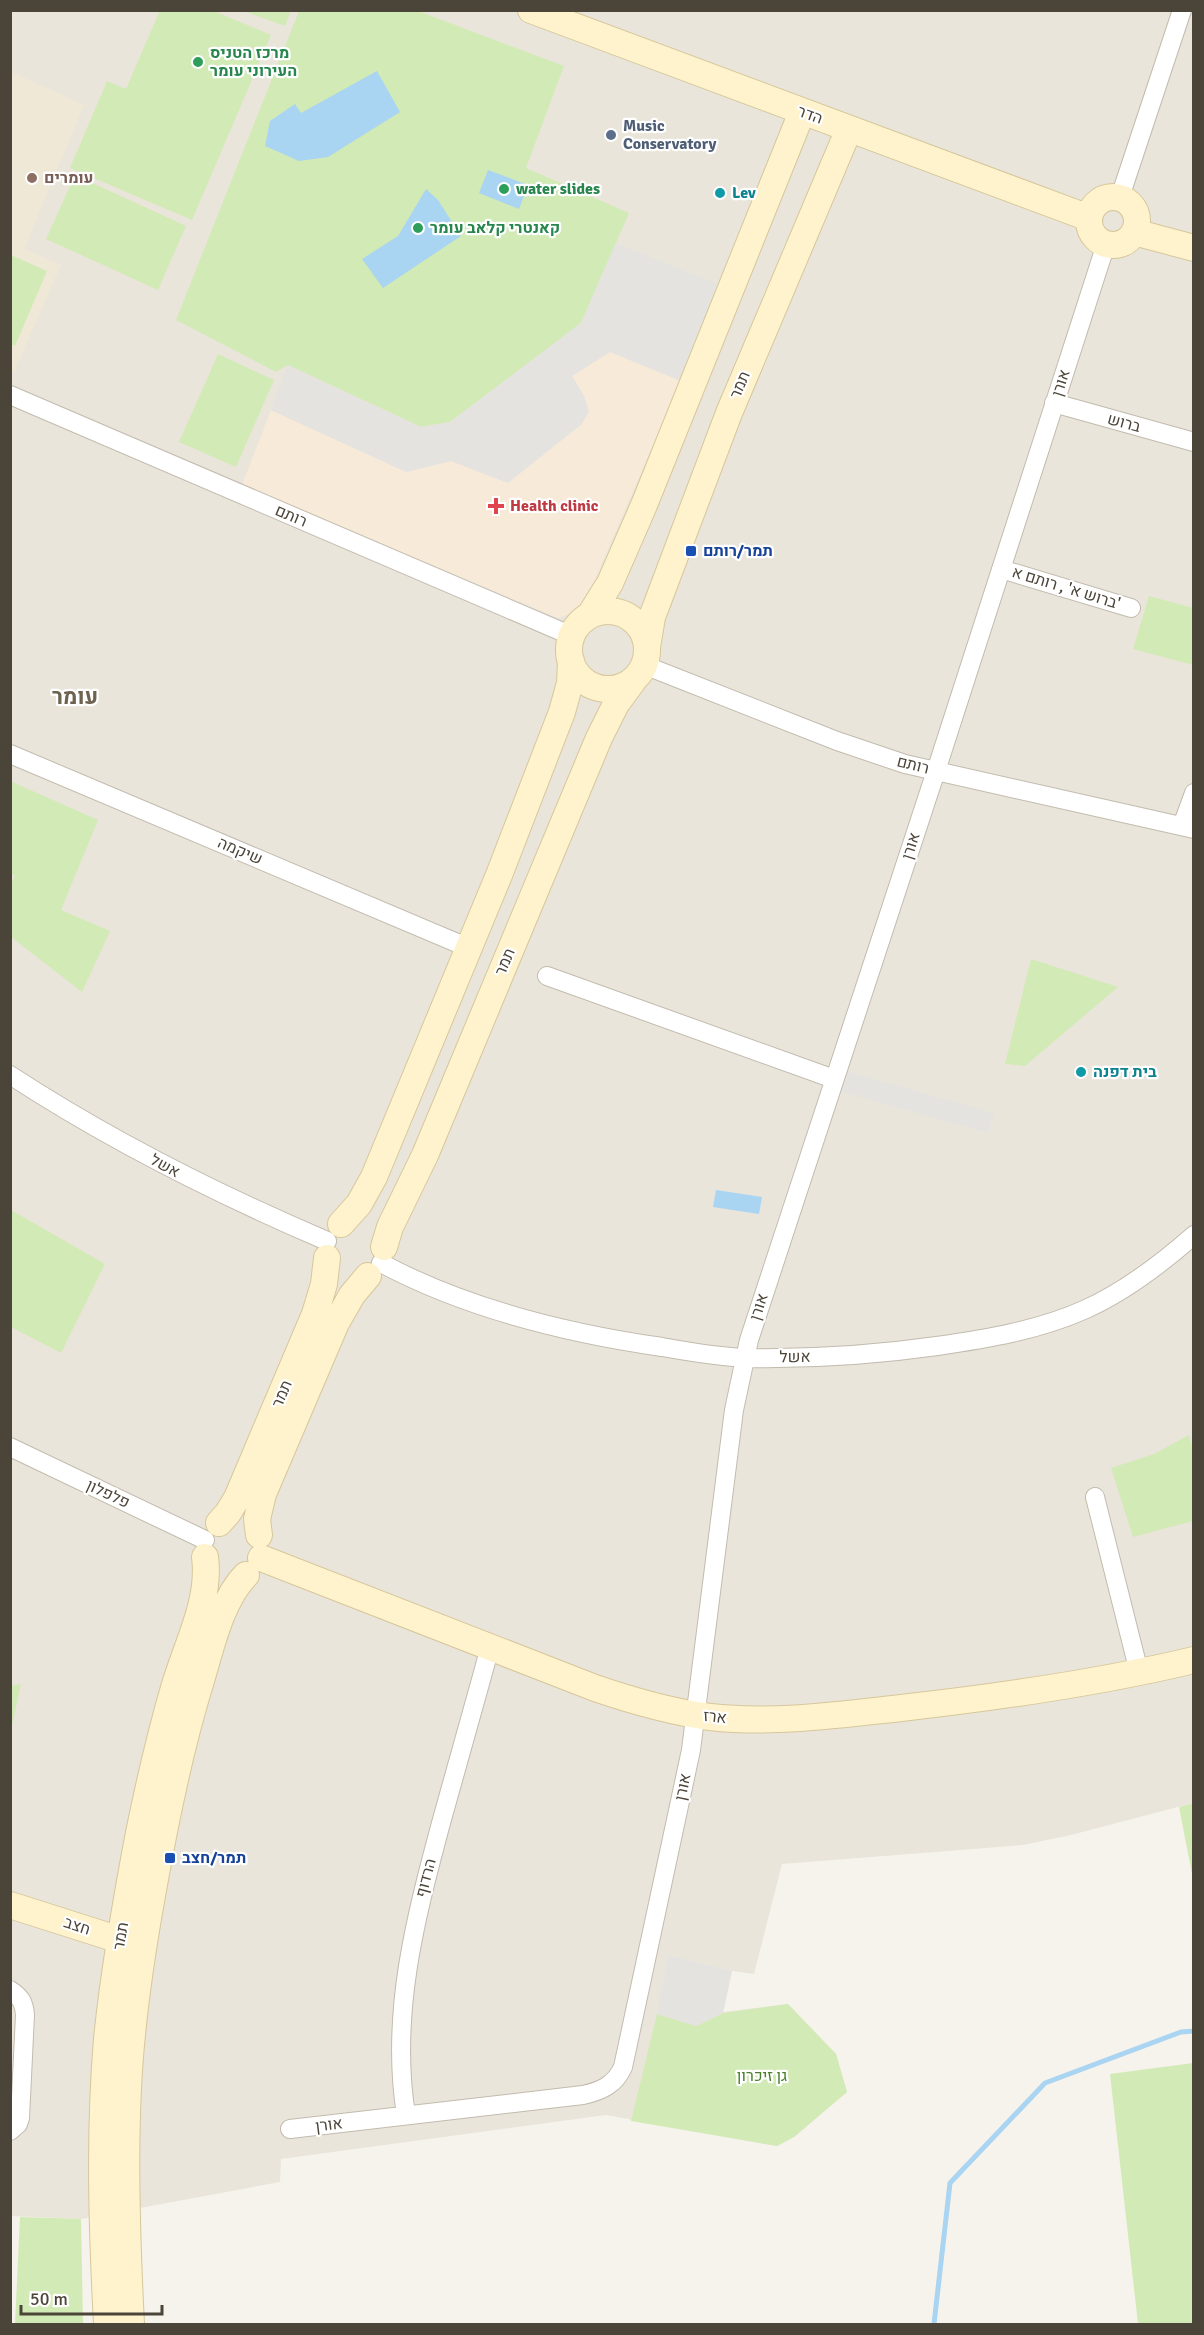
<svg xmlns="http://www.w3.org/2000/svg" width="1204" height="2335" viewBox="0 0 1204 2335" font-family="Signika,Heebo,sans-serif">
  <rect width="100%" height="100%" fill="#f6f3ec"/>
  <!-- residential -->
  <path fill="#eae5da" d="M 10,11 L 1193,11 L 1193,1803 L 1071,1835 L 1023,1845 L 782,1864 L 754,1974 L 732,1971 L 723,2012 L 788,2004 L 836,2054 L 847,2092 L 794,2137 L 777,2146 L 606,2115 L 281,2159 L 280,2182 L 81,2219 L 11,2216 Z"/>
  <!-- commercial -->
  <path fill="#f7ead8" d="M 610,352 L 681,381 L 586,600 L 575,612 L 558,618 L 242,485 L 271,410 L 406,472 L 451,461 L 508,483 L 584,396 L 572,376 Z"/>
  <!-- education -->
  <path fill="#efe8d6" d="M 11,72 L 84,105 L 24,249 L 61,265 L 14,372 L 11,370 Z"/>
  <!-- green -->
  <path fill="#d2eab5" d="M 160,10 L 214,11 L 271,35 L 192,220 L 70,168 L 107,81 L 126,89 Z
    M 244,11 L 291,11 L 285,26 Z
    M 299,11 L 418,11 L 564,66 L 526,168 L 629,213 L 581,323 L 450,422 L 421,427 L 288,365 L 276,372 L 176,320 Z
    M 75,175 L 186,226 L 158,290 L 46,239 Z
    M 11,255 L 47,271 L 15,346 L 11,344 Z
    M 218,354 L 274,380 L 236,467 L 179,442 Z
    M 1149,596 L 1193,608 L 1193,665 L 1133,649 Z
    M 10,781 L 98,820 L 61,910 L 110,931 L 82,992 L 11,937 L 11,884 L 15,876 L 10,873 Z
    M 1031,959 L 1118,987 L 1025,1066 L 1005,1064 Z
    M 11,1210 L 105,1264 L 61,1353 L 11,1327 Z
    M 1189,1435 L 1193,1453 L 1193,1521 L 1133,1537 L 1111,1468 L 1154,1454 Z
    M 21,1684 L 11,1730 L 11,1686 Z
    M 1193,1803 L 1194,1803 L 1193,1879 L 1179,1807 Z
    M 788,2004 L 836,2054 L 847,2092 L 794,2137 L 777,2146 L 631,2121 L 657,2014 L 696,2026 L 723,2013 Z
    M 1193,2063 L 1193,2324 L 1138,2324 L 1110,2074 Z
    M 20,2217 L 81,2219 L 83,2324 L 15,2324 Z"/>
  <!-- parking -->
  <path fill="#e5e3e0" d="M 616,243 L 722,286 L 681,381 L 610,352 L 572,376 L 584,396 L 589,411 L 582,424 L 508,483 L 451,461 L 406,472 L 271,410 L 287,365 L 421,427 L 450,422 L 581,323 Z
    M 832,1067 L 994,1113 L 988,1133 L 827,1088 Z
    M 668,1955 L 732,1971 L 723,2013 L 696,2026 L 657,2014 Z"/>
  <!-- water -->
  <path fill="#a9d4f2" d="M 377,71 L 400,112 L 328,157 L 299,161 L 265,146 L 270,121 L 295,104 L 301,113 Z
    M 488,170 L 528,185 L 519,209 L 479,193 Z
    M 426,189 L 438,200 L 461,236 L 383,288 L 362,259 L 398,236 Z
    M 716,1190 L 762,1197 L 759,1214 L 713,1207 Z"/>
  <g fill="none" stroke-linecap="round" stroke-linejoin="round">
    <!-- stream -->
    <path stroke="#a9d4f2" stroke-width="5" d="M 934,2324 L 950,2183 L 1045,2083 L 1181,2032 L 1194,2031"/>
    <!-- street casing -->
    <g stroke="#c2bbae" stroke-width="20">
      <path id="street" d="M 1120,197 L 1182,10
        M 10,395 L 572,636
        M 1054,403 L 1194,442
        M 1001,569 L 1131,608
        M 644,665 L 837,741 L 905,764 L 1194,829
        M 10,754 L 469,948
        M 1182,826 L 1194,793
        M 547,976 L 834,1079
        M 10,1075 C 111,1141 217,1194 327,1241
        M 381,1263 C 467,1309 565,1333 662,1347 C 690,1352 719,1357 747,1358 C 810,1359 874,1355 937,1346 C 986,1339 1040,1330 1086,1309 C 1126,1291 1161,1264 1194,1235
        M 10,1447 L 205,1540
        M 1095,1497 L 1139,1672
        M 10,1990 C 21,1997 24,2003 25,2015 L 20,2118 L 18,2124 L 10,2131
        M 406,2115 C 390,2015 415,1920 441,1823 C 457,1765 474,1706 490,1647
        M 290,2129 L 583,2095 C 601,2091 615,2085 623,2067 L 691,1750 L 734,1410 L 749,1340 L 936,771 L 1106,244"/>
    </g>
    <!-- secondary casing -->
    <g stroke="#d6c79b" stroke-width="28">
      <path id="secondary" d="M 531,10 L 1089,218
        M1089 221a24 24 0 1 1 48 0a24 24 0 1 1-48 0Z
        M 1134,232 L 1194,248
        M569 650a39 39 0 1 1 78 0a39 39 0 1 1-78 0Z
        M 590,615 L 610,583 L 644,505 L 802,112
        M 647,647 L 652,617 L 729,413 L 849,129
        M 341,1224 L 359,1204 L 374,1177 L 499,875 L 562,712 L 570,683 L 571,661
        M 384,1247 L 390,1227 L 425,1155 L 599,738 L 616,704 L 633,681
        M 219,1523 L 228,1513 L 237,1498 L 315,1314 L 324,1284 L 327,1258
        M 259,1535 L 257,1519 L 263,1494 L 336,1323 L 352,1295 L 368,1276
        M 261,1558 L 595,1688 C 633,1701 671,1712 710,1717 C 773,1724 838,1715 901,1708 C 999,1697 1098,1683 1194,1660
        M 10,1905 L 120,1940 L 137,1943
        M 107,2324 C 102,2229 99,2134 107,2039 C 114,1970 126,1901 139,1833 C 149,1784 160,1736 174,1688 C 186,1646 211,1601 205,1557
        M 131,2324 C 127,2246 124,2167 128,2088 C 131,2022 141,1956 153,1890 C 165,1822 179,1753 199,1687 C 210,1652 220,1601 246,1575"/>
    </g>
    <!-- street -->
    <use href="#street" stroke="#fff" stroke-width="18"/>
    <!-- secondary -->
    <use href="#secondary" stroke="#fff3cd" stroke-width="26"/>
  </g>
  <!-- markers -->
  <g fill="#2e9e5b" stroke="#fff" stroke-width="2">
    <circle cx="198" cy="62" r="6"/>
    <circle cx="504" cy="189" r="6"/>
    <circle cx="418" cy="228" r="6"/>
  </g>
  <circle fill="#5c6f8a" stroke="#fff" stroke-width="2" cx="611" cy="135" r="6"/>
  <circle fill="#8d6e63" stroke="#fff" stroke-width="2" cx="32" cy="178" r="6"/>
  <g fill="#0f9aa8" stroke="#fff" stroke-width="2">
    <circle cx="720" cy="193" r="6"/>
    <circle cx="1081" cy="1072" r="6"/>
  </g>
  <path fill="#e0444e" stroke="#fff" stroke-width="2" d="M493 497h6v6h6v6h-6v6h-6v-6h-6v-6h6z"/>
  <g fill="#1a4fb4" stroke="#fff" stroke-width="2">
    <rect x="685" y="545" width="12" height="12" rx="3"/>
    <rect x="164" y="1852" width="12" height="12" rx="3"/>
  </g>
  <g text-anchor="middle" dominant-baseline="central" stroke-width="4.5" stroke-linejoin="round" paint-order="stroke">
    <!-- leisure labels -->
    <g font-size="16" font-weight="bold" fill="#27864d" stroke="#fff" text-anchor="start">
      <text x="210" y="53">מרכז הטניס<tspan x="210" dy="18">העירוני עומר</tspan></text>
      <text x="516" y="189">water slides</text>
      <text x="430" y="228">קאנטרי קלאב עומר</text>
    </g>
    <!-- street labels -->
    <g font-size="16" fill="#4b4439" stroke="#fff">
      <text transform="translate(810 115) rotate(20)">הדר</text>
      <text transform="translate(1061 383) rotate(-72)">אורן</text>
      <text transform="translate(740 385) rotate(-67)">תמר</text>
      <text transform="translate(1124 423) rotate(15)">ברוש</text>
      <text transform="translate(291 516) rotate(23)">רותם</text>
      <text transform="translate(1066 588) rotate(17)">ברוש א' , רותם א'</text>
      <text transform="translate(913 765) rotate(14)">רותם</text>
      <text transform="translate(911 846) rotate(-72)">אורן</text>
      <text transform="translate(240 851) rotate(23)">שיקמה</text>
      <text transform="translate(505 962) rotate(-67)">תמר</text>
      <text transform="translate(165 1166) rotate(28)">אשל</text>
      <text transform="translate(759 1307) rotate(-72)">אורן</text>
      <text transform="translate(795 1357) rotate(-1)">אשל</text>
      <text transform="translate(282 1394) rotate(-67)">תמר</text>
      <text transform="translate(108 1494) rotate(25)">פלפלון</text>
      <text transform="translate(715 1717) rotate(6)">ארז</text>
      <text transform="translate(683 1787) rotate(-78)">אורן</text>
      <text transform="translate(426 1878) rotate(-75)">הרדוף</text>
      <text transform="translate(77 1926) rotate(18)">חצב</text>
      <text transform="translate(121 1936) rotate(-80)">תמר</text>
      <text transform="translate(329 2125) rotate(-7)">אורן</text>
    </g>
    <!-- service labels -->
    <g font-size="16" font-weight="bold" fill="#4e5e75" stroke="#fff" text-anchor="start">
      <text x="623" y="126">Music<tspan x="623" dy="18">Conservatory</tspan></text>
    </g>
    <!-- education labels -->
    <g font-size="16" font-weight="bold" fill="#785e54" stroke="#fff" text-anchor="start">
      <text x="44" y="178">עומרים</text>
    </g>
    <!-- culture labels -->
    <g font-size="16" font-weight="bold" fill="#0d838f" stroke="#fff" text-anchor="start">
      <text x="732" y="193">Lev</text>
      <text x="1093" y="1072">בית דפנה</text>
    </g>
    <!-- health labels -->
    <g font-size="16" font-weight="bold" fill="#be3a42" stroke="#fff" text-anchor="start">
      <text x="510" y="506">Health clinic</text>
    </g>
    <!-- transit labels -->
    <g font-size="16" font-weight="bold" fill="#164399" stroke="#fff" text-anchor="start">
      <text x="703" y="551">תמר/רותם</text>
      <text x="182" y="1858">תמר/חצב</text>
    </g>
    <!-- park labels -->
    <g font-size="16" fill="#4a7f2a" stroke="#fff">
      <text x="762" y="2076">גן זיכרון</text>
    </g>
    <!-- district labels -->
    <g font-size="22" font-weight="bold" fill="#6e6250" stroke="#fff">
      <text x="75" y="696">עומר</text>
    </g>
  </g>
  <!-- border -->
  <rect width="1204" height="2335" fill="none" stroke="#4b4439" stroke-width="24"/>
  <!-- scale -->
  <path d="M21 2305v9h141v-9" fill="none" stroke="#4b4439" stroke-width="3"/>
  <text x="30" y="2305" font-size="18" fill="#4b4439" stroke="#ffffff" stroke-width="4.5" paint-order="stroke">50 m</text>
</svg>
